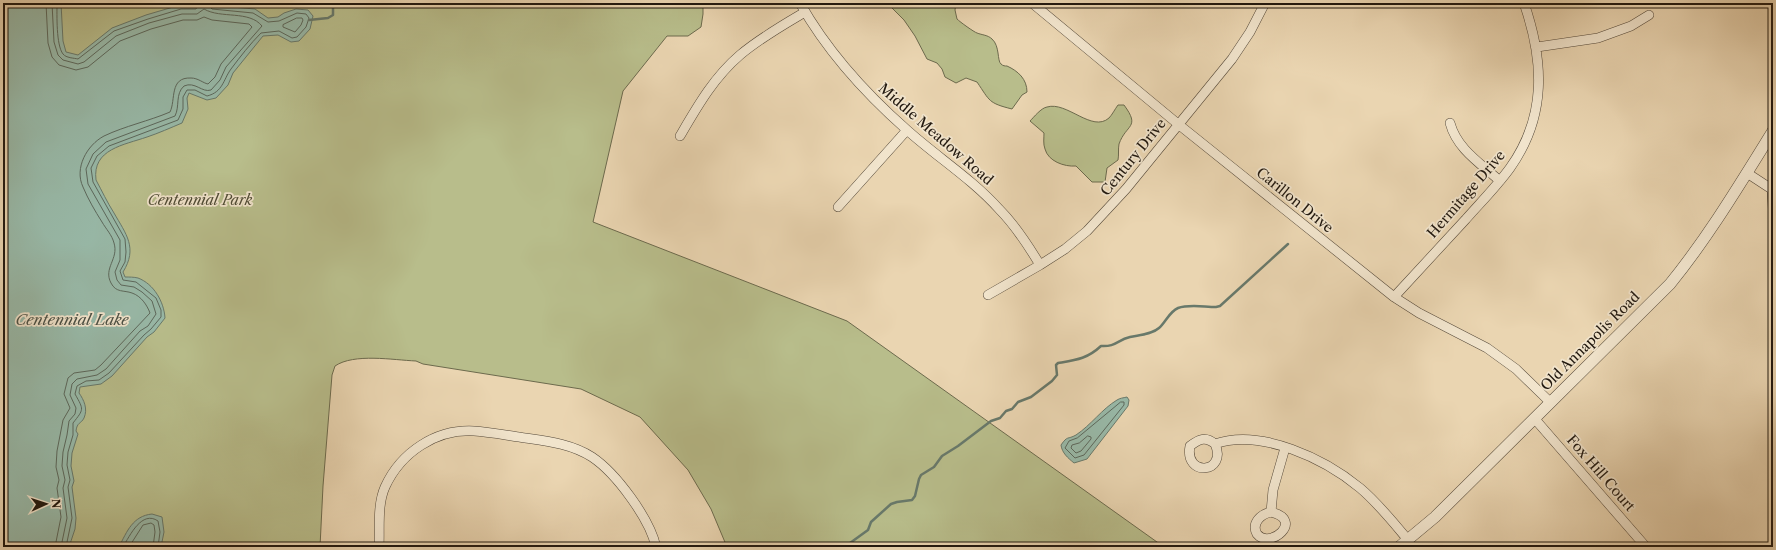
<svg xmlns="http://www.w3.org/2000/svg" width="1776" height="550" viewBox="0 0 1776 550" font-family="'Libre Caslon Text',serif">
  <rect width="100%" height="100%" fill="#ead5b1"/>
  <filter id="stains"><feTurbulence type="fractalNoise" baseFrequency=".005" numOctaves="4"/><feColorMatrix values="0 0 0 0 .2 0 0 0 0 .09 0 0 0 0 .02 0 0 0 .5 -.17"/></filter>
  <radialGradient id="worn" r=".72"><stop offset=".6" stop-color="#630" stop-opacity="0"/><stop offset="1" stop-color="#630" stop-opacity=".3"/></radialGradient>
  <!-- green -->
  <path fill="#b8bd8b" stroke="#6c6a4d" d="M 3,3 L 703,3 L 703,14 L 701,27 L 688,36 L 667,36 L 623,91 L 593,222 L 847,321 L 1164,547 L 727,547 L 711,509 L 688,470 L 640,417 L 581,389 L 423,364 L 416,361 C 393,360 354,353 335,366 L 332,375 L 323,486 L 320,547 L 3,547 Z
    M 887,3 L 956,3 L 955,10 L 957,19 C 960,22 974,32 977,33 C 982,35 988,35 992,39 C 1000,46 997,61 1001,64 C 1003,66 1005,66 1007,66 C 1018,71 1027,79 1027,92 L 1022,95 L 1012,109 C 988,103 990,101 977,82 L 966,78 L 956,83 L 945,77 L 942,69 L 937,63 L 927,59 L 915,36 L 904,20 Z
    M 1118,105 L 1124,105 C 1141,128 1126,124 1119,144 C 1118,149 1119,155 1118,160 L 1107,168 L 1105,182 L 1092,182 L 1076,166 C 1064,167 1048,161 1045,149 C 1043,144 1044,138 1044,133 L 1030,121 C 1034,117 1041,108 1047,107 C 1067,101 1092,133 1109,118 C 1112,115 1115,109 1118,105 Z"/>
  <!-- water -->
  <path fill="#98b9a8" stroke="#68796b" d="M 3,3 L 61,3 L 63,41 L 66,52 L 78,55 L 112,28 L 146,15 L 180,5 L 209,5 L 255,9 L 268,18 L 278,17 L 284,13 L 296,9 L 308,10 L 313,16 L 310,29 L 299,41 L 291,42 L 278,35 L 263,36 L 233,73 L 228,85 L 216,98 L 207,100 L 189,93 L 187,98 L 188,109 L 182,123 C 170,128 159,133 147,137 C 124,145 92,149 96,180 C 102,191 107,202 114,213 C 126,234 138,248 123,272 L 125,277 C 129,277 134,277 138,278 C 154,284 164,302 165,318 L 154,332 L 147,337 L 112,376 L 101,384 L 80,387 L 79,393 C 84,400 88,409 84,418 C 81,424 77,422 76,431 L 78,434 L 72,453 L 71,466 L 74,481 L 72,487 L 76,518 L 75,529 L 69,547 L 3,547 Z
    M 1127,397 L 1129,400 L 1128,406 L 1087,459 L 1074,463 C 1068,458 1062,453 1061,445 C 1068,435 1067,440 1076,435 C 1091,425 1102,409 1117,400 C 1120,398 1123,398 1127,397 Z
    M 152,514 L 162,517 L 164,532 L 161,547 L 119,547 C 127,531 133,516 152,514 Z"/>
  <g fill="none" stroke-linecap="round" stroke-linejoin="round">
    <!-- shore -->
    <path stroke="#5c685c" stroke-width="1" d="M 46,3 L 48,43 L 52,57 L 59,65 L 76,70 L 88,67 L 120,41 L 151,29 L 183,20 L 197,20 L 204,17 L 212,20 L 249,24 L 252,27 L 221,64 L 215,77 L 208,84 C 203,83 198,78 191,78 C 169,77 176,100 170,112 C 149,121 125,126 104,136 C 87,145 74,168 83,187 C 88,199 95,211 102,222 C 106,229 112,235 114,243 C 119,259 103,268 111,283 C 116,293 124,290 132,293 C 141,296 147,305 150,313 L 101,365 L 95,370 L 74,373 L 68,378 L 64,394 L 70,408 L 63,420 L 57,451 L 56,467 L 59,480 L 57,488 L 61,517 L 55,547
      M 52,3 L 54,42 L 58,55 L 63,60 L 78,64 L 84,62 L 116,36 L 149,23 L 182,14 L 197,14 L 204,9 C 221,19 249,10 262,26 L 226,67 L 220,80 L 211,90 C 202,93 195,81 184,86 C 175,94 180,106 175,116 L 106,142 L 93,154 L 86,169 L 88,184 L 120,240 L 120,260 L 115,272 L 117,280 L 121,285 L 134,287 L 142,292 L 152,301 L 156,314 L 148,326 L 140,331 L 106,369 L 97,375 L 77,379 L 72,384 L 70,395 L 76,408 L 75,414 L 69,421 L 67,435 L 63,452 L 62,466 L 65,480 L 63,488 L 67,518 L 61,547
      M 57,3 C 57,15 56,45 63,54 C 66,58 74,58 78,59 L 114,31 L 148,19 L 181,9 L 196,9 L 199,3
      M 297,18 L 302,18 L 303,20 L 301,25 L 295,32 L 283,27 L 283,25 Z
      M 1121,402 L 1124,402 L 1124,405 L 1084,455 L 1075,458 L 1065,448 L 1069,441 L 1077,438 Z
      M 1088,436 L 1091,437 L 1091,439 L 1081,451 L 1076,453 L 1071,448 L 1072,445 L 1079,443 Z
      M 66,547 L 72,518 L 68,487 L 70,480 L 67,465 L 68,452 L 73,435 L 73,423 C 84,409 84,410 75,394 L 77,386 L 86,381 L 99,380 L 109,373 L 144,335 L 151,329 L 161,317 L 161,310 L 156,298 L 136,282 L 123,280 L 120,271 L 125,262 L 126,252 L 125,239 L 93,182 L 91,168 L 97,156 L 109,146 L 178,120 L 183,109 L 183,97 L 187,90 L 195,90 L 207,96 C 223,92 223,80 231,69 C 240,57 250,44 261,33 L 279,31 L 292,38 L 297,37 L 306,27 L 309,18 L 306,14 L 297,13 L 279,21 L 268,22 L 253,13 L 212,9 L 210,7 L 209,3
      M 123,547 C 130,535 142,510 158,521 L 160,532 L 158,547
      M 129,547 L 143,525 L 151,523 L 154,525 L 155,532 L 153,547"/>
    <!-- stream -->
    <path stroke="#68796b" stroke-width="2.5" d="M 309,20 L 328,18 L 333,15 L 333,7 L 329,3
      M 849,547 L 850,543 L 868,530 L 871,522 L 891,504 L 897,502 L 912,500 L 915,496 L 919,479 L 921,475 L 934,467 L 942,456 L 958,446 L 991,421 L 1000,418 L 1006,411 L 1012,409 L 1018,402 L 1031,397 L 1052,381 L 1057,375 L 1056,365 L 1058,363 C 1076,360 1087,359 1101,346 C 1116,347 1117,340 1130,337 C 1139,335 1151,335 1159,328 C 1166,322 1169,312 1178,308 C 1189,304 1204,307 1216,307 L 1220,306 L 1288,244"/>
    <!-- minor casing -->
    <g stroke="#534738" stroke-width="10">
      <path id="minor" d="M 800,3 C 827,51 865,93 907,130 C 937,157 972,179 999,209 C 1016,226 1028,245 1040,265
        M 1032,3 L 1178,124 L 1394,297 L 1419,313 L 1487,348 L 1516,369 L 1550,402
        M 1537,47 L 1598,38 L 1631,26 L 1649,15
        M 1450,123 C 1457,149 1480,163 1500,181
        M 680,136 C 697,107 714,77 740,55 C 760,38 783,25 805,12
        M 1747,173 L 1773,190
        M 1772,189 L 1773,208
        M 838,207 L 907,130
        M 988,295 L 1040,265 L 1065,249 L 1087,231 L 1126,189 L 1232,59 L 1250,32 L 1265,3
        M 1394,297 C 1418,271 1442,245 1466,219 C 1481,202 1497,186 1510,168 C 1547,116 1544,61 1524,3
        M 1534,418 L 1646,547
        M 1215,444 C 1228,473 1184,478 1190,446 C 1199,439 1206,436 1215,444 C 1261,428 1325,459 1360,488 C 1378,503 1393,522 1408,540
        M 1271,512 C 1261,514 1251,523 1257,534 C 1270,550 1305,520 1271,512 L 1273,490 L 1285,448
        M 379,547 C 380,528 377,505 385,487 C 401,452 436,429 474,431 C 489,432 505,435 519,437 C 545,441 570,443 592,457 C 616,473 650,519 656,547"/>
    </g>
    <!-- tertiary casing -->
    <g stroke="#534738" stroke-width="12">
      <path id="tertiary" d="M 1399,547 L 1435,517 L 1670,284 C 1709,236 1740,184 1773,131"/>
    </g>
    <!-- minor -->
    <use href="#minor" stroke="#f1e4cc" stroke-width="9"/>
    <!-- tertiary -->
    <use href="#tertiary" stroke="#f1e4cc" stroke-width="11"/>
  </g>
  <g text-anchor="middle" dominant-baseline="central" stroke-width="3.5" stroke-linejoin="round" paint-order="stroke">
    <!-- street labels -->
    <g font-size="14" fill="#21180f" stroke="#f1e4cc">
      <text transform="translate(936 134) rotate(41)">Middle Meadow Road</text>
      <text transform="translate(1133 157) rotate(-51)">Century Drive</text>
      <text transform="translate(1466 194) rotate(-49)">Hermitage Drive</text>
      <text transform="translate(1295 200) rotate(39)">Carillon Drive</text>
      <text transform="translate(1590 341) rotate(-45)">Old Annapolis Road</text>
      <text transform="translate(1601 473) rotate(49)">Fox Hill Court</text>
    </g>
    <!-- park labels -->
    <g font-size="14" font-style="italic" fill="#4e4a34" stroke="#f1e4cc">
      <text x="200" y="200">Centennial Park</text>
    </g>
    <!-- water labels -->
    <g font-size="15" font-style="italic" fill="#4b5045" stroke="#f1e4cc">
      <text x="72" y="319">Centennial Lake</text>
    </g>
  </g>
  <!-- margin -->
  <rect width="1776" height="550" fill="none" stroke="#ead5b1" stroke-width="16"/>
  <rect x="4" y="4" width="1768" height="542" fill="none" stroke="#21180f" stroke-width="2"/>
  <rect x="8" y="8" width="1760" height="534" fill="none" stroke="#21180f"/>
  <!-- north arrow -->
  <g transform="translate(46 504) rotate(87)" stroke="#f1e4cc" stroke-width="3" paint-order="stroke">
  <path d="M0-3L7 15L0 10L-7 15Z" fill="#21180f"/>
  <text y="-6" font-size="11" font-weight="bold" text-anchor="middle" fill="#21180f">N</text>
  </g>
  <rect width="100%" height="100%" filter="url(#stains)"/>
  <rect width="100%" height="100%" fill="url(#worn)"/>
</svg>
